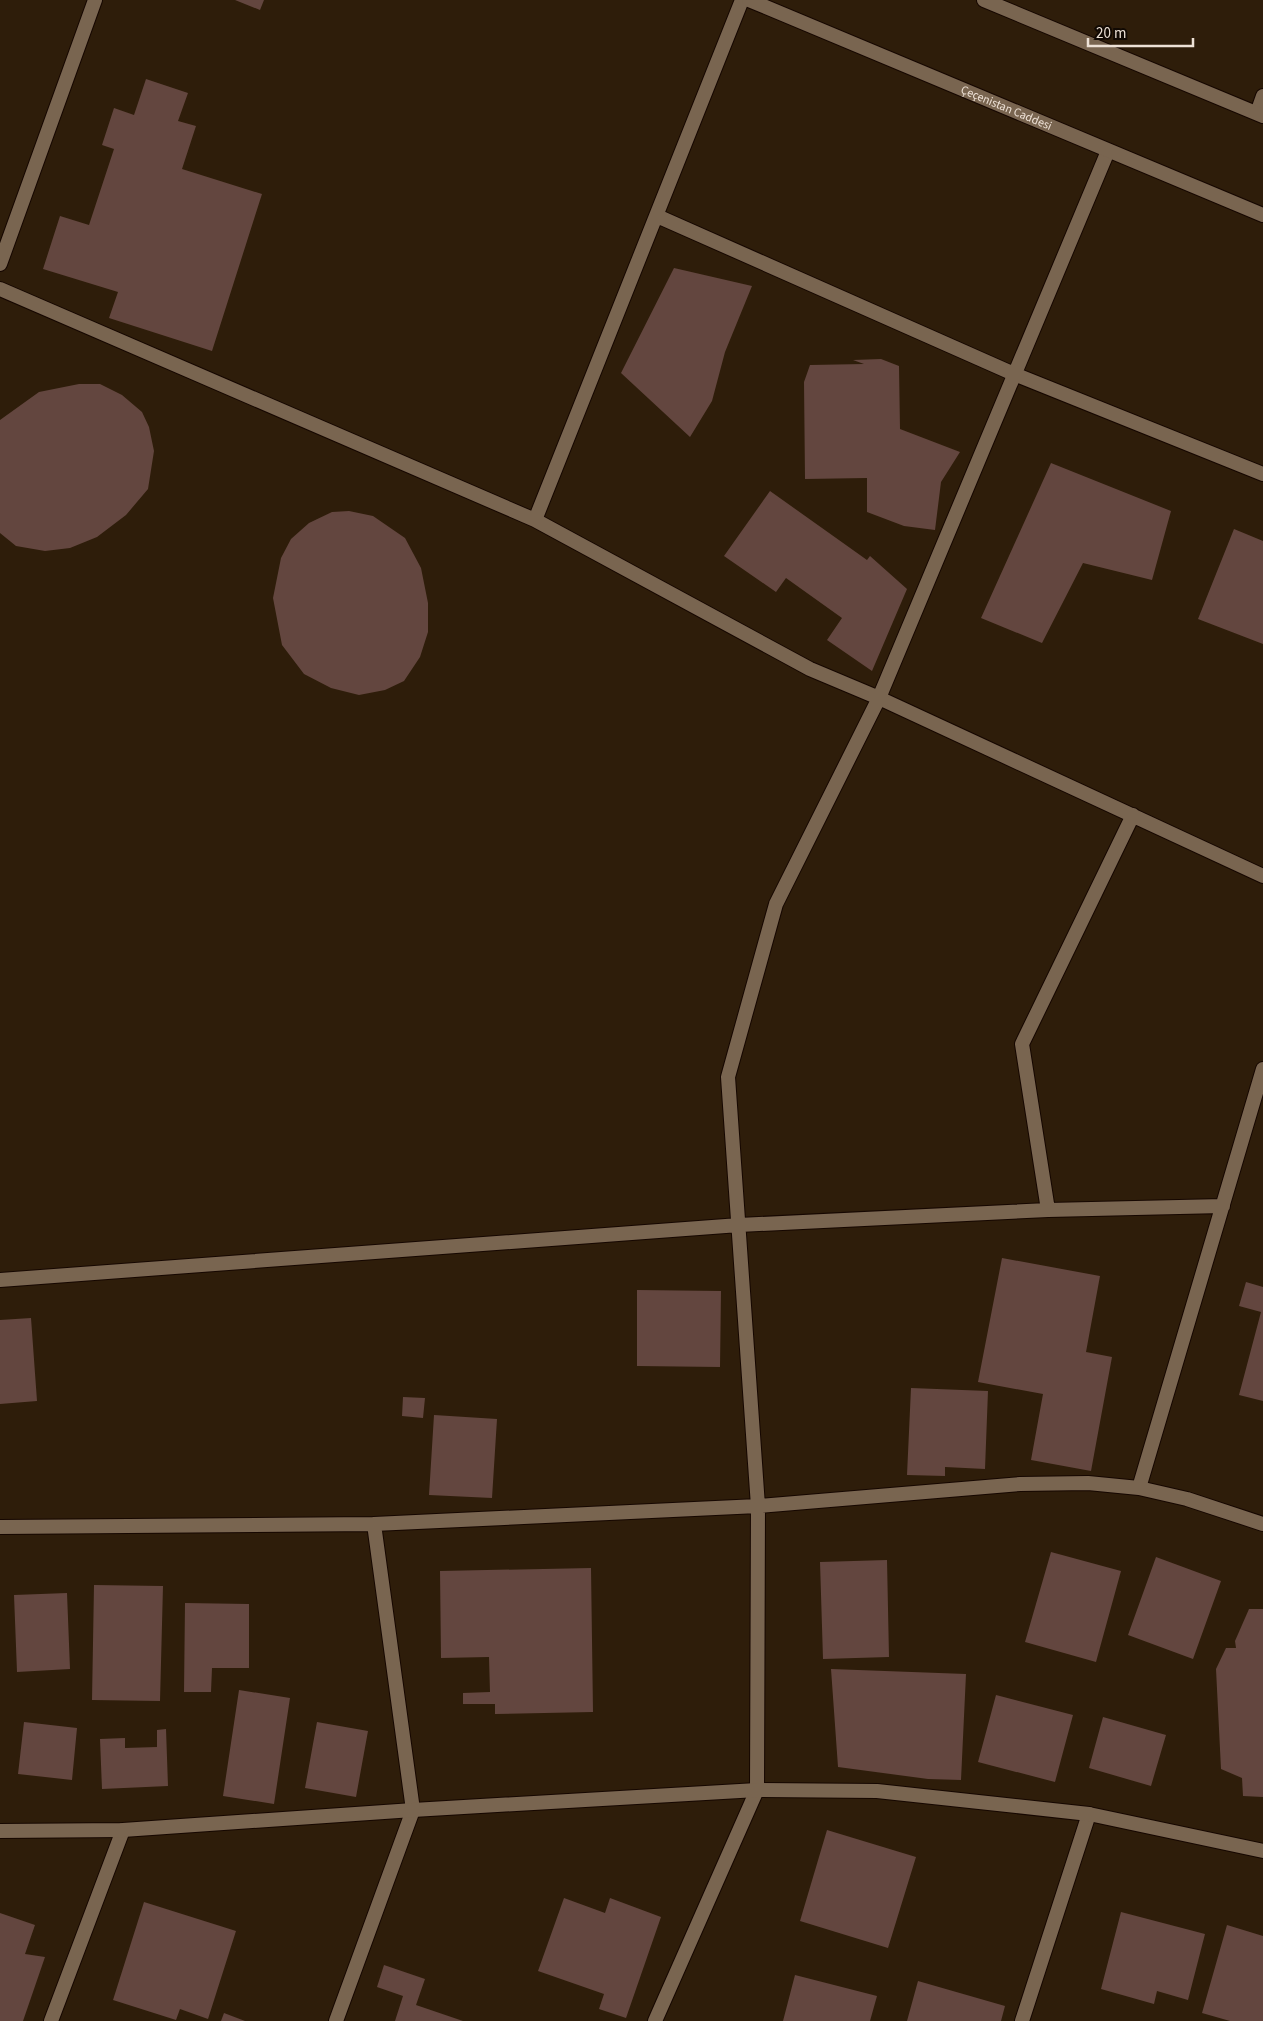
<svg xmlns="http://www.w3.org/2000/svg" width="1263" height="2021" viewBox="0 0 1263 2021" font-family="'Source Sans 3',sans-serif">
  <rect width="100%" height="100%" fill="#2e1d0a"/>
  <!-- building -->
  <path fill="#63463f" d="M 235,0 L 264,0 L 260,10 Z
    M 146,79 L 188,93 L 178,121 L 196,126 L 182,169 L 262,194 L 212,351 L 109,318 L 118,292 L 43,269 L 60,216 L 89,225 L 114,149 L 102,145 L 114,108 L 134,115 Z
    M 674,268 L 752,286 L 725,352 L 712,401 L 690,437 L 621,373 Z
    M 881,359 L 899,366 L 900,429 L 960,452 L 941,482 L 935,530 L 904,526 L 867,512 L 867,478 L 805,479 L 804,382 L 810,365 L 864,364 L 853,360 Z
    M 79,384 L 100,384 L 122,395 L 142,412 L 149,427 L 154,451 L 148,489 L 126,515 L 97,537 L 70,548 L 45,551 L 16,546 L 0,533 L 0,420 L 39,392 Z
    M 1051,463 L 1171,511 L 1152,580 L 1083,563 L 1042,643 L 981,618 Z
    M 770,491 L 867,560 L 870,556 L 907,589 L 872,671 L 827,640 L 842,618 L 786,578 L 776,592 L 724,556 Z
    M 349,511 L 373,516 L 405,538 L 421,568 L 428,603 L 428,632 L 420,657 L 404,681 L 385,690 L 359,695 L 331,688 L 304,674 L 282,645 L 273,598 L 281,558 L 291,539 L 309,523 L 332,512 Z
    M 1234,529 L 1263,541 L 1263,644 L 1198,619 Z
    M 1002,1258 L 1100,1276 L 1086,1352 L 1112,1357 L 1091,1471 L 1031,1460 L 1043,1394 L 978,1382 Z
    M 1246,1282 L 1263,1287 L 1263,1401 L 1239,1395 L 1261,1312 L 1239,1306 Z
    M 637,1290 L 721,1291 L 720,1367 L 637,1366 Z
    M 31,1318 L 37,1401 L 0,1404 L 0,1320 Z
    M 911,1388 L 988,1391 L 985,1469 L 945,1467 L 945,1476 L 907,1475 Z
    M 403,1397 L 425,1398 L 423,1418 L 402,1416 Z
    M 434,1415 L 497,1419 L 492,1498 L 429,1495 Z
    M 1051,1552 L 1121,1571 L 1096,1662 L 1025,1642 Z
    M 1156,1557 L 1221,1581 L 1193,1659 L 1128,1635 Z
    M 887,1560 L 889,1657 L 823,1659 L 820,1562 Z
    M 591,1568 L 593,1712 L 495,1714 L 495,1704 L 463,1704 L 463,1693 L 490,1692 L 489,1657 L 441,1658 L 440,1571 Z
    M 94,1585 L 163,1586 L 160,1701 L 92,1700 Z
    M 67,1593 L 70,1669 L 17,1672 L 14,1595 Z
    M 185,1603 L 249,1604 L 249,1668 L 212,1668 L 211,1692 L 184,1692 Z
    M 1249,1609 L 1263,1609 L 1263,1797 L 1243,1796 L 1242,1778 L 1221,1769 L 1216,1669 L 1226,1648 L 1236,1648 L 1235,1641 Z
    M 831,1669 L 966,1674 L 961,1780 L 928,1779 L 838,1767 Z
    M 239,1690 L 290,1698 L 274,1804 L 223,1796 Z
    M 996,1695 L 1073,1715 L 1055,1782 L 978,1762 Z
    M 1103,1717 L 1166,1735 L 1151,1786 L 1089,1768 Z
    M 24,1722 L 77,1728 L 72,1780 L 18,1774 Z
    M 317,1722 L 368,1731 L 356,1797 L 305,1788 Z
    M 166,1729 L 168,1786 L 102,1789 L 100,1739 L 125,1738 L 125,1748 L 157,1747 L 157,1730 Z
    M 827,1830 L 916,1857 L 888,1948 L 800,1921 Z
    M 564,1898 L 605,1913 L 610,1898 L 661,1917 L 626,2018 L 599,2009 L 604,1994 L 538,1971 Z
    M 144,1902 L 236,1931 L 208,2019 L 180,2009 L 176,2020 L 113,2000 Z
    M 1121,1912 L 1205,1934 L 1188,2000 L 1157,1991 L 1154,2004 L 1101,1989 Z
    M 0,1913 L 35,1925 L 25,1954 L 45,1957 L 23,2021 L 0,2021 Z
    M 1227,1925 L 1263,1936 L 1263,2021 L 1230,2021 L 1202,2013 Z
    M 384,1965 L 425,1979 L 416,2005 L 463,2021 L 395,2021 L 403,1996 L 377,1987 Z
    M 795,1975 L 877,1996 L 870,2021 L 783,2021 Z
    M 918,1981 L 1005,2006 L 1001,2021 L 907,2021 Z
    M 224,2013 L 245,2021 L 221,2021 Z"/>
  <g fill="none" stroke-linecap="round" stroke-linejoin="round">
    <!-- minor casing -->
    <g stroke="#160700" stroke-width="16">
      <path id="minor" d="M 1257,113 L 1263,96
        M 657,216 L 1014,374 L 1263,474
        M 0,264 L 95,0
        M 0,289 L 535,520 L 810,669 L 879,698 L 1263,876
        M 535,520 L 742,0
        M 1048,1210 L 1022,1044 L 1133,815
        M 0,1280 L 739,1225 L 1048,1210 L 1223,1206
        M 1139,1488 L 1263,1069
        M 0,1527 L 374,1524 L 758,1506 L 1020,1484 L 1088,1483 L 1139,1488 L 1187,1499 L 1263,1524
        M 51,2021 L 123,1830
        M 336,2021 L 413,1810 L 374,1524
        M 655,2021 L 757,1790 L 758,1506 L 728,1077 L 776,904 L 879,698 L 1108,151
        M 1022,2021 L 1089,1814"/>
    </g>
    <!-- tertiary casing -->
    <g stroke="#160700" stroke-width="16">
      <path id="tertiary" d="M 0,1831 L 123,1830 L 413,1810 L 757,1790 L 877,1791 L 1089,1814 L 1263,1851"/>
    </g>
    <!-- secondary casing -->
    <g stroke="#160700" stroke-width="16">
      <g id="secondary">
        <path id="s1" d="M 749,0 L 1263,215"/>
        <path d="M 984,0 L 1263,116"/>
      </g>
    </g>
    <!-- minor -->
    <use href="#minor" stroke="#796550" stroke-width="14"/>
    <!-- tertiary -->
    <use href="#tertiary" stroke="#796550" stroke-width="14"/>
    <!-- secondary -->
    <use href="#secondary" stroke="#796550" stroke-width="14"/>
  </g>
  <g text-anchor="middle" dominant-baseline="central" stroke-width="4" stroke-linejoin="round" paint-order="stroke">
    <!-- street labels -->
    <g font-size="12" fill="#ede1d6" stroke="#110903">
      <text stroke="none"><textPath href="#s1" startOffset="279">Çeçenistan Caddesi</textPath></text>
    </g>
  </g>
  <!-- scale -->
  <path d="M1088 38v8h105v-8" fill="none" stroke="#ede1d6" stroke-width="2.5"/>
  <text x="1096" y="38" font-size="15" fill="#ede1d6" stroke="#110903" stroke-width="4" paint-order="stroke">20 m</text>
</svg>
